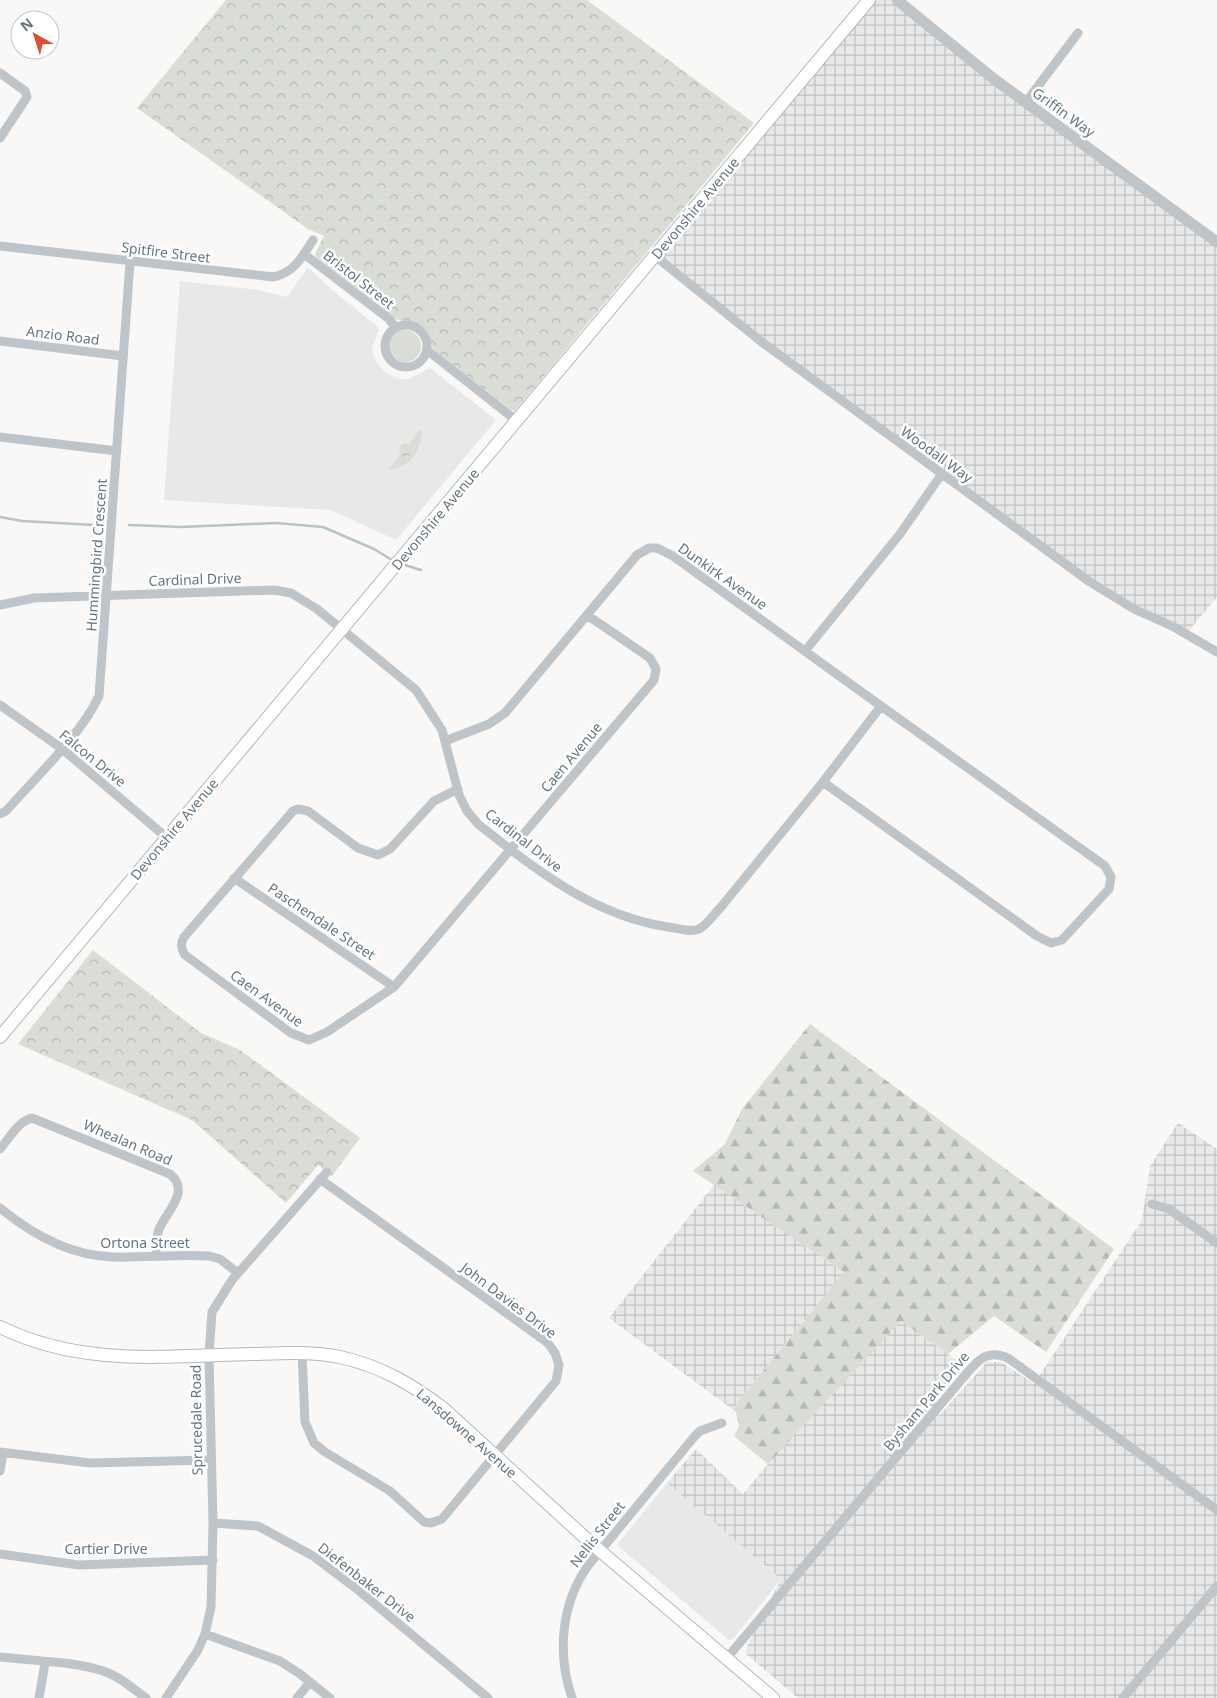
<svg xmlns="http://www.w3.org/2000/svg" width="1217" height="1698" viewBox="0 0 1217 1698" font-family="'Noto Sans',sans-serif">
  <defs>
    <pattern id="industrial-grid" width="8" height="8" patternUnits="userSpaceOnUse" patternTransform="scale(1.25)"><rect width="8" height="8" fill="#e7e8e7"/><path d="M0 4h8M4 0v8" fill="none" stroke="#bfc1c0"/></pattern>
    <pattern id="forest-firs" width="22" height="20" patternUnits="userSpaceOnUse" patternTransform="scale(1.25)"><rect width="22" height="20" fill="#d9ddd6"/><path d="M5 1l3.5 6h-7zM16 11l3.5 6h-7z" fill="#b4b8b3"/></pattern>
    <pattern id="park-crowns" width="20" height="18" patternUnits="userSpaceOnUse" patternTransform="scale(1.25)"><rect width="20" height="18" fill="#d9ddd6"/><path d="M2 6a3 3 0 1 1 6 0M12 15a3 3 0 1 1 6 0" fill="none" stroke="#b4b8b3"/></pattern>
  </defs>
  <rect width="100%" height="100%" fill="#f9f8f6"/>
  <!-- built -->
  <path fill="#e7e8e7" d="M 308,267 L 331,289 L 378,327 L 379,330 L 372,346 L 373,353 L 377,363 L 386,373 L 399,379 L 409,379 L 430,368 L 496,420 L 396,540 L 331,510 L 164,500 L 180,281 L 258,290 L 287,297 Z
    M 667,1483 L 781,1579 L 733,1639 L 729,1640 L 617,1545 Z"/>
  <!-- industrial -->
  <path fill="url(#industrial-grid)" d="M 869,0 L 899,0 L 1217,242 L 1217,597 L 1186,634 L 1134,609 L 763,343 L 655,256 Z
    M 1178,1123 L 1217,1149 L 1217,1698 L 798,1698 L 746,1654 L 748,1644 L 781,1579 L 667,1483 L 696,1449 L 743,1494 L 768,1464 L 901,1320 L 964,1366 L 937,1399 L 939,1416 L 987,1362 L 1001,1362 L 1034,1384 L 1142,1220 L 1150,1166 Z
    M 714,1185 L 844,1272 L 732,1409 L 609,1318 Z"/>
  <!-- grass -->
  <path fill="#d9ddd6" d="M389 346a16 16 0 1 1 32 0a16 16 0 1 1-32 0Z
    M 420,430 L 422,431 C 420,452 411,467 389,470 L 401,454 L 407,458 L 414,449 L 409,444 Z"/>
  <!-- forest -->
  <path fill="url(#forest-firs)" d="M 810,1024 L 1114,1249 L 1046,1352 L 994,1316 L 948,1354 L 901,1321 L 768,1464 L 734,1436 L 739,1426 L 736,1412 L 732,1409 L 844,1272 L 693,1171 L 725,1144 L 742,1109 Z"/>
  <!-- park -->
  <path fill="url(#park-crowns)" d="M 226,0 L 587,0 L 754,123 L 515,411 L 511,410 L 438,353 L 432,347 L 424,328 L 414,323 L 394,319 L 317,258 L 315,254 L 324,236 L 308,229 L 137,108 Z
    M399 450a7 7 0 1 1 14 0a7 7 0 1 1-14 0Z
    M 93,950 L 201,1033 L 240,1050 L 360,1138 L 332,1176 L 318,1165 L 286,1203 L 192,1120 L 18,1044 Z"/>
  <g fill="none" stroke-linecap="round" stroke-linejoin="round">
    <!-- stream -->
    <path stroke="#b7c4c7" stroke-width="2.5" d="M 0,517 L 22,521 L 94,525
      M 129,525 L 182,527 L 276,523 L 323,527 L 374,549 L 392,560
      M 405,565 L 421,570"/>
    <!-- secondary casing -->
    <g stroke="#b2b8bc" stroke-width="14">
      <path id="secondary" d="M 0,1037 L 869,0
        M 0,1327 C 82,1367 165,1356 253,1354 C 282,1353 311,1351 340,1357 C 380,1366 412,1384 444,1409 L 592,1544 L 773,1698"/>
    </g>
    <!-- minor -->
    <path stroke="#bfc4c8" stroke-width="9" d="M 0,73 L 25,91 L 27,97 L 0,138
      M 1026,102 L 1078,33
      M 0,246 L 273,277 C 294,273 302,257 313,240
      M 304,254 L 389,319 L 396,328
      M 655,256 L 763,343 L 1090,582 L 1134,609 L 1174,627 L 1217,652
      M385 346a21 21 0 1 1 42 0a21 21 0 1 1-42 0Z
      M 0,341 L 123,356
      M 427,350 L 517,421
      M 0,437 L 117,451
      M 0,605 L 34,598 L 274,590 L 291,593 L 317,609 L 416,690 L 442,730 L 459,795 L 467,811 L 478,824 C 536,870 594,916 668,927 C 678,928 690,933 699,929 C 707,925 714,914 721,907 L 823,782 L 881,706 L 673,556 L 657,548 L 649,548 L 637,555 L 505,713 L 489,724 L 445,741
      M 805,651 L 900,534 L 941,475
      M 0,705 L 61,748 L 166,837
      M 823,782 L 1037,936 L 1051,943 L 1062,940 L 1109,889 L 1111,877 L 1105,866 L 881,706
      M 458,789 L 434,801 L 390,849 L 378,855 L 358,848 L 308,811 L 298,809 L 293,811 L 184,937 C 180,944 181,949 185,955 L 291,1033 L 309,1040 L 327,1032 L 394,987 L 654,680 L 656,669 L 650,658 L 587,615
      M 0,814 L 6,811 C 35,778 81,735 99,696 L 130,262
      M 234,878 L 394,987
      M 0,1149 C 9,1139 18,1121 32,1118 L 170,1174 C 191,1191 167,1211 159,1229 C 156,1238 156,1247 156,1256
      M 1152,1204 L 1169,1209 L 1217,1243
      M 0,1208 C 33,1235 70,1256 113,1257 C 145,1258 177,1254 209,1256 L 220,1259 L 238,1273
      M 302,1353 L 305,1422 L 314,1443 L 325,1452 L 390,1491 L 424,1522 L 431,1523 L 442,1519 L 556,1381 L 559,1365 L 555,1353 L 548,1343 L 320,1179
      M 0,1452 L 90,1463 L 210,1460
      M 0,1471 L 3,1453
      M 213,1523 L 258,1526 L 313,1556 L 358,1590 L 488,1698
      M 0,1554 L 79,1565 L 213,1560
      M 205,1634 L 280,1661 L 300,1674 L 330,1698
      M 0,1657 C 33,1661 72,1661 103,1671 C 119,1676 132,1688 146,1698
      M 726,1659 L 967,1373 C 979,1359 988,1349 1008,1358 L 1217,1510
      M 39,1698 L 45,1663
      M 166,1698 L 198,1650 L 205,1634 L 211,1607 L 213,1523 L 209,1355 L 212,1312 L 232,1280 L 327,1172
      M 297,1698 L 310,1682
      M 572,1698 C 557,1654 561,1605 587,1567 L 694,1437 L 700,1431 L 722,1423
      M 1123,1698 L 1217,1586"/>
    <!-- tertiary -->
    <path stroke="#bfc4c8" stroke-width="11" d="M 897,0 L 994,79 L 1217,242"/>
    <!-- secondary -->
    <use href="#secondary" stroke="#fff" stroke-width="12"/>
  </g>
  <g text-anchor="middle" dominant-baseline="central" stroke-width="5" stroke-linejoin="round" paint-order="stroke">
    <!-- street labels -->
    <g font-size="14" fill="#657680" stroke="#fff">
      <text transform="translate(1064 112) rotate(36)">Griffin Way</text>
      <text transform="translate(695 208) rotate(-50)">Devonshire Avenue</text>
      <text transform="translate(166 252) rotate(7)">Spitfire Street</text>
      <text transform="translate(359 279) rotate(38)">Bristol Street</text>
      <text transform="translate(63 335) rotate(7)">Anzio Road</text>
      <text transform="translate(937 454) rotate(36)">Woodall Way</text>
      <text transform="translate(435 519) rotate(-50)">Devonshire Avenue</text>
      <text transform="translate(96 555) rotate(-86)">Hummingbird Crescent</text>
      <text transform="translate(723 576) rotate(35)">Dunkirk Avenue</text>
      <text transform="translate(195 579) rotate(-2)">Cardinal Drive</text>
      <text transform="translate(571 757) rotate(-50)">Caen Avenue</text>
      <text transform="translate(93 758) rotate(39)">Falcon Drive</text>
      <text transform="translate(174 829) rotate(-50)">Devonshire Avenue</text>
      <text transform="translate(524 840) rotate(38)">Cardinal Drive</text>
      <text transform="translate(322 921) rotate(34)">Paschendale Street</text>
      <text transform="translate(267 998) rotate(36)">Caen Avenue</text>
      <text transform="translate(128 1142) rotate(23)">Whealan Road</text>
      <text x="145" y="1242">Ortona Street</text>
      <text transform="translate(509 1300) rotate(37)">John Davies Drive</text>
      <text transform="translate(926 1401) rotate(-50)">Bysham Park Drive</text>
      <text transform="translate(196 1420) rotate(-91)">Sprucedale Road</text>
      <text transform="translate(467 1433) rotate(41)">Lansdowne Avenue</text>
      <text transform="translate(597 1534) rotate(-52)">Nellis Street</text>
      <text x="106" y="1548">Cartier Drive</text>
      <text transform="translate(367 1582) rotate(38)">Diefenbaker Drive</text>
    </g>
  </g>
  <!-- north arrow -->
  <g transform="translate(35 35) rotate(321)"><circle r="24" fill="#ffffff" stroke="#c1c8cc"/>
  <path d="M0-4L9 19L0 12L-9 19Z" fill="#db4f34"/>
  <text y="-8" font-size="14" font-weight="bold" text-anchor="middle" fill="#657680">N</text>
  </g>
</svg>
